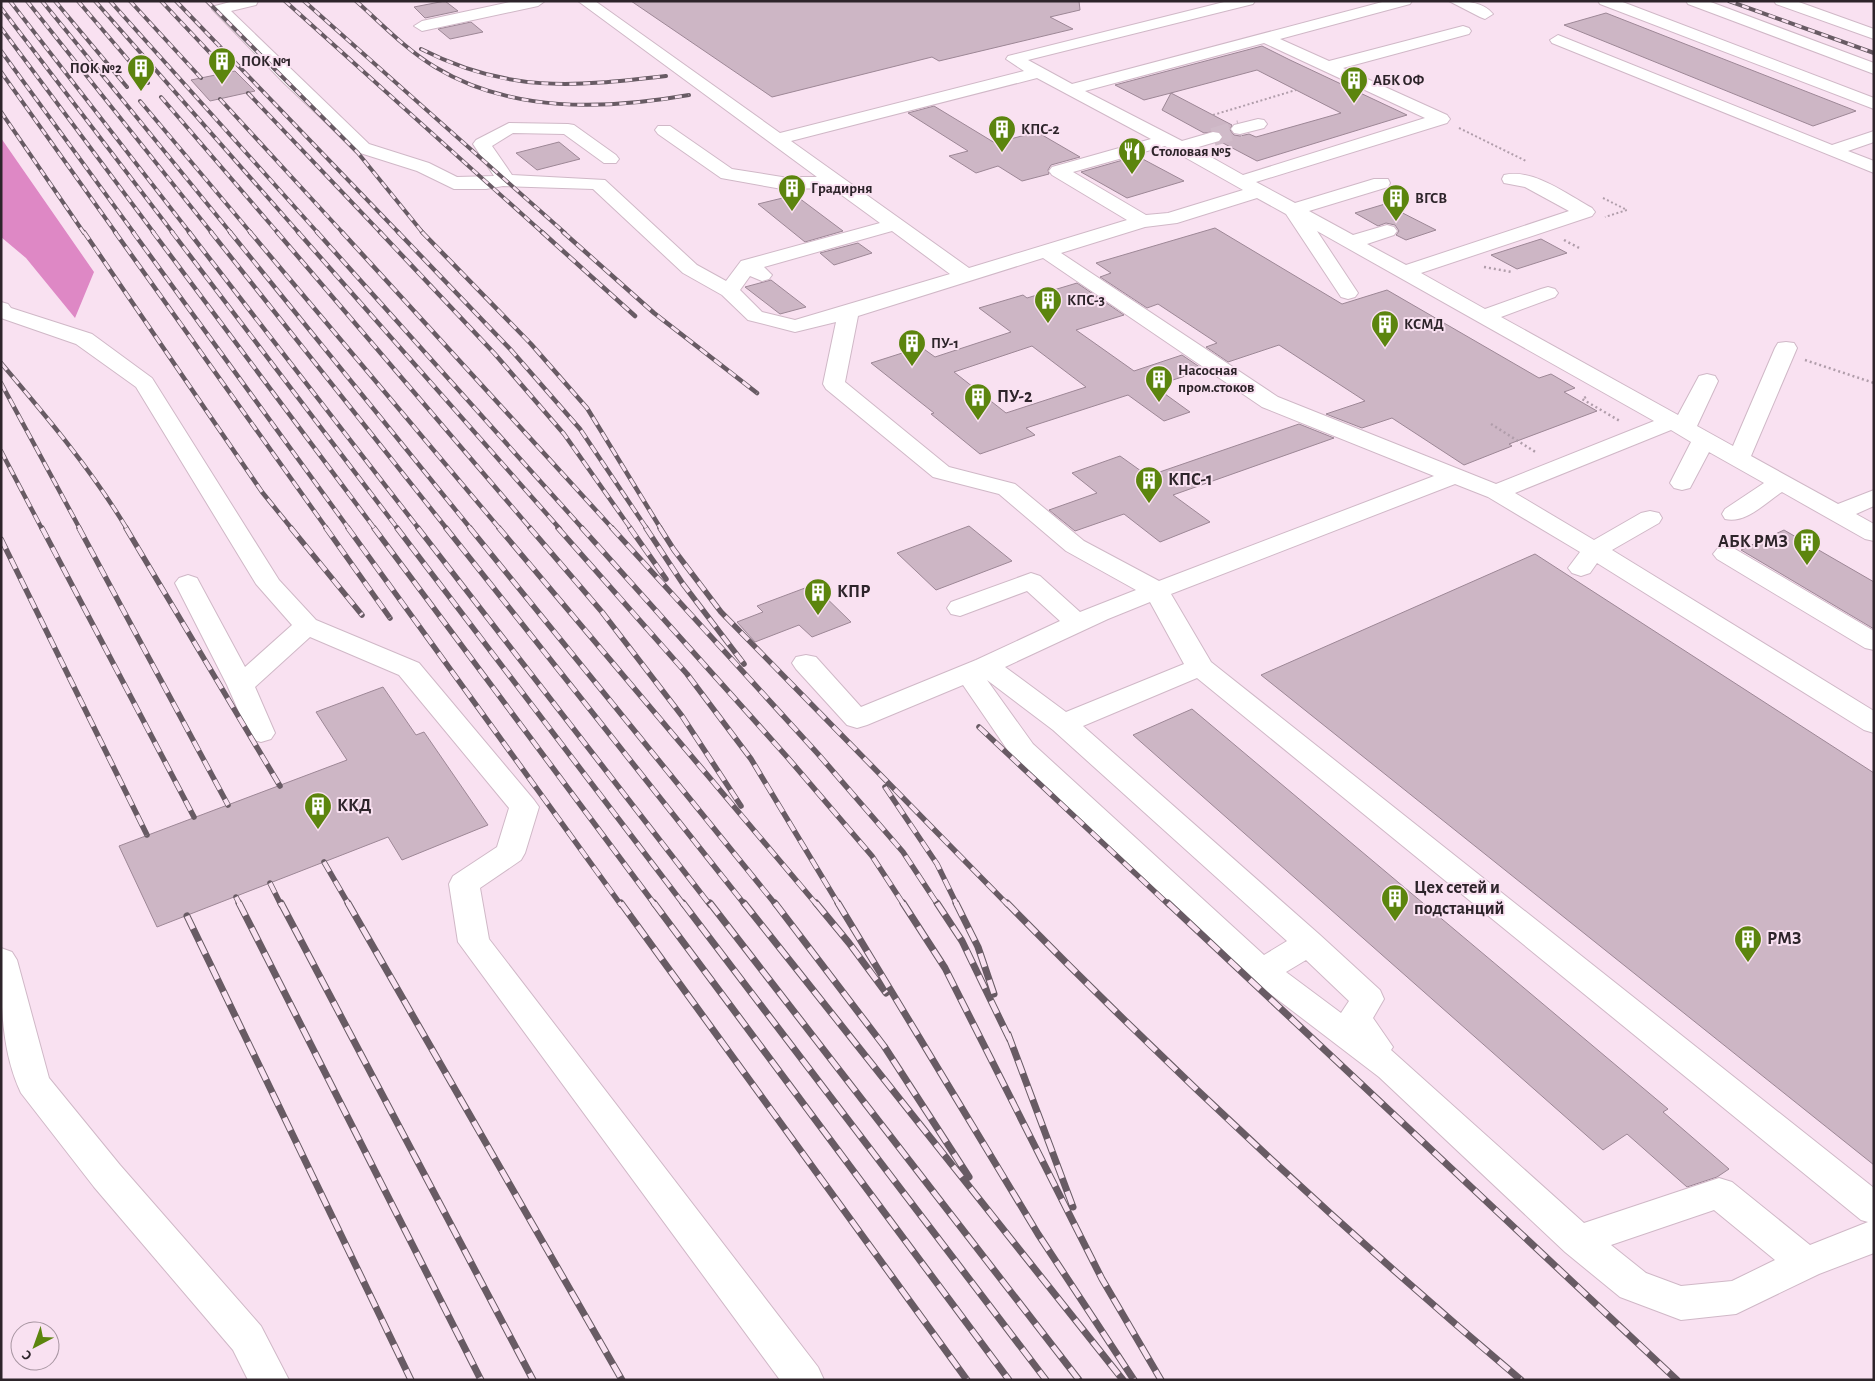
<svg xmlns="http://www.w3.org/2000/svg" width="1875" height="1381" viewBox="0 0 1875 1381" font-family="'Alegreya Sans',sans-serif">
  <rect width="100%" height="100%" fill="#f9e1f1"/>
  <!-- forest -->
  <path fill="#de88c5" d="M 1,138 L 94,272 L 75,318 L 26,258 L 1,237 Z"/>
  <!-- building -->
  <path fill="#cdb6c5" stroke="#9d8796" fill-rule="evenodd" d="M 445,1 L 458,11 L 425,18 L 414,7 Z
    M 631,1 L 1079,1 L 1080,10 L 1050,17 L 1073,29 L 939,61 L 932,57 L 772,97 Z
    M 1606,13 L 1856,111 L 1813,126 L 1564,25 Z
    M 471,22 L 483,32 L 450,39 L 438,29 Z
    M 1262,46 L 1290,60 L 1407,115 L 1257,161 L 1221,142 L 1224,137 L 1219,131 L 1204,133 L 1162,110 L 1171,93 L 1144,100 L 1115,85 ZM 1257,70 L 1296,90 L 1341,113 L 1256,137 L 1249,134 L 1240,136 L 1234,135 L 1230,130 L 1232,125 L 1171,93 Z
    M 235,71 L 255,91 L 210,101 L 191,80 Z
    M 934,106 L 995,143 L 1037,132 L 1080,157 L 1051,165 L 1048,170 L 1049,174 L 1022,181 L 998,166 L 976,173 L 949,156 L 968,151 L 908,113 Z
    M 559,142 L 580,159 L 537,170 L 516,153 Z
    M 1137,156 L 1184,181 L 1127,198 L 1081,172 Z
    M 795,195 L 843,231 L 805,242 L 758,204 Z
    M 1385,204 L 1436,230 L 1406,240 L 1396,235 L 1399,231 L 1395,225 L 1386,223 L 1378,226 L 1355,213 Z
    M 1215,228 L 1342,304 L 1387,290 L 1539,378 L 1551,374 L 1575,388 L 1564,392 L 1597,411 L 1509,444 L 1512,446 L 1464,465 L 1392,418 L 1362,428 L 1326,414 L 1365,401 L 1279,345 L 1228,362 L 1206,347 L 1217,343 L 1158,304 L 1147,308 L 1100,277 L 1111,273 L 1096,263 Z
    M 1541,239 L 1567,253 L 1517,269 L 1491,255 Z
    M 858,243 L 872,253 L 834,265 L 820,253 Z
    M 771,280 L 806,307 L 780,314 L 745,287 Z
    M 1077,283 L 1124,315 L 1076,330 L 1134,371 L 1182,355 L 1204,370 L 1154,386 L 1190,412 L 1164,421 L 1128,395 L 1026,428 L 1035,435 L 980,454 L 931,414 L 934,413 L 871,363 L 921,347 L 935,357 L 1011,332 L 979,308 L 1023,295 L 1027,298 ZM 1032,346 L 1086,387 L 1006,413 L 954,372 Z
    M 1299,424 L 1334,438 L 1173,495 L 1210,522 L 1160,542 L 1124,514 L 1075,531 L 1049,510 L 1097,493 L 1072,473 L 1120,456 L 1148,476 Z
    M 969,526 L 1012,561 L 936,590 L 897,553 Z
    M 1784,530 L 1874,582 L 1874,629 L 1741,550 Z
    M 1535,554 L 1874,773 L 1874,1165 L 1261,675 Z
    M 813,585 L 851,622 L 812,637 L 799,625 L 755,642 L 737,622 L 763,612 L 757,606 Z
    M 383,687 L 416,735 L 424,732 L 488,825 L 402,860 L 388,837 L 157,927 L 119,846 L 347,760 L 316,712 Z
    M 1192,709 L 1668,1109 L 1663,1112 L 1729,1169 L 1717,1177 L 1687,1187 L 1627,1134 L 1603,1150 L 1133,735 Z"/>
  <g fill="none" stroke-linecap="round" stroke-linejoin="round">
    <!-- minor-tunnel -->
    <path stroke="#d0bbc9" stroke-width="18" stroke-dasharray="18 9" stroke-linecap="butt" d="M 1213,137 L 1240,129"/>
    <!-- minor casing -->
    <g stroke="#d0b8c7" stroke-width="2">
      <path id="minor" d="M 234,1 L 258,1 L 256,5 L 231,11 L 369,144 L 429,163 L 457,177 L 494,176 L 473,144 L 476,140 L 509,123 L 568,124 L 574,125 L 616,155 L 619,159 L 616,163 L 604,163 L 564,134 L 513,133 L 492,146 L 512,175 L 605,180 L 697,265 L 726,281 L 741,261 L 880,223 L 832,188 L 782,189 L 721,178 L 658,134 L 655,130 L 658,126 L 670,126 L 732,169 L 782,177 L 817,177 L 578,1 L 595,1 L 780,133 L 1024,71 L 1006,59 L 1008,56 L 1228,1 L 1255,1 L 1253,4 L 1028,60 L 1072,84 L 1386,1 L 1412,1 L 1410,4 L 1280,39 L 1329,61 L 1463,26 L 1469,28 L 1471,31 L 1469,34 L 1343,68 L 1447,115 L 1450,119 L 1447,123 L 1256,182 L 1295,203 L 1374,179 L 1388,179 L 1390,183 L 1388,187 L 1309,211 L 1353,235 L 1387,225 L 1394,227 L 1397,231 L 1394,235 L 1367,244 L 1406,265 L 1569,211 L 1525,187 L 1504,183 L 1502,179 L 1504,175 C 1533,168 1568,195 1592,208 L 1595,212 L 1592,216 L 1421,273 L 1485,309 L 1541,289 L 1548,287 L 1555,289 L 1558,293 L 1555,297 L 1501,317 L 1678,415 L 1699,376 L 1707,374 L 1715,376 L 1718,381 L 1697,426 L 1733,446 L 1775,348 L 1778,343 L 1786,342 L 1794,343 L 1797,348 L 1751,456 L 1838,504 L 1874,490 L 1874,506 L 1856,514 L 1874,524 L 1874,541 L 1865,539 L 1782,492 C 1765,503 1746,524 1725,519 L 1722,514 L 1725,509 L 1764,483 L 1709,452 L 1690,488 L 1682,490 L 1674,488 L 1670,483 L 1691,442 L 1671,430 L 1515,493 L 1594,540 L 1641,513 L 1650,511 L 1659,513 L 1662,518 L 1659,523 L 1612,550 L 1874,711 L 1874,733 L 1864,730 L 1597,563 L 1590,573 L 1581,576 L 1572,573 L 1568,568 L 1580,552 L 1488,497 L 1455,484 L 1171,594 L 1211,662 L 1874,1188 L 1874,1253 L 1819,1274 L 1736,1314 L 1681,1320 L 1620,1297 L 1565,1252 L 1379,1077 L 1243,973 L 1013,758 L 963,685 L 867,725 L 857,728 L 847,725 L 796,669 L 792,663 L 796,657 L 806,655 L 816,657 L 861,707 L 976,660 L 1060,621 L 1027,591 L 960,616 L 951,614 L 947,608 L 951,602 L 1031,573 L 1040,576 L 1080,612 L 1136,590 L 1066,551 L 999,494 L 933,477 L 826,389 L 823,384 L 836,322 L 795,332 L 748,320 L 722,295 L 683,273 L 593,189 L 503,186 L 486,189 L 454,189 L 417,171 L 357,152 L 284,83 L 212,9 L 215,6 ZM 1264,43 L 1425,118 L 1243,175 L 1195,148 L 1219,141 L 1222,137 L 1219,133 L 1213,132 L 1182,141 L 1085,91 ZM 1037,78 L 1151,139 L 1052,167 L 1049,171 L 1052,175 L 1127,220 L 969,268 L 791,141 ZM 1165,146 L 1243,190 L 1168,213 L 1146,215 L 1073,172 ZM 1257,198 L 1286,214 L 1341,297 L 1348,299 L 1355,297 L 1358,293 L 1317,231 L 1654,421 L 1496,484 L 1278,397 L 1061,253 L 1145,227 L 1177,223 ZM 892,231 L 950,274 L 795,320 L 762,312 L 740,290 L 750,276 L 762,281 L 769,279 L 772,275 L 764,267 ZM 1043,258 L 1262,407 L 1434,476 L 1159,581 L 1084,541 L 1015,484 L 949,467 L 845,382 L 858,316 ZM 1150,602 L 1184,664 L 1066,712 L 1005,667 L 1108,619 ZM 1197,678 L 1861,1220 L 1868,1222 L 1810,1245 L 1732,1182 L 1719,1178 L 1584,1223 L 1391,1050 L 1393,1047 L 1373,1018 L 1384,999 L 1380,990 L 1320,935 L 1083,726 ZM 987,680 L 1053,730 L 1287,941 L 1264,955 L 1033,744 ZM 1306,960 L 1349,1001 L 1341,1013 L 1286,972 ZM 1714,1210 L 1775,1260 L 1732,1281 L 1681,1286 L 1646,1273 L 1611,1245 Z
        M 515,1 L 545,1 L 538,6 L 422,31 L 414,26 L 422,21 Z
        M 1449,1 C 1463,1 1483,1 1493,14 L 1485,19 L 1480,17 Z
        M 1598,1 L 1620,1 L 1874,98 L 1874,109 L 1600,4 Z
        M 1686,1 L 1708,1 L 1874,63 L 1874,74 L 1688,4 Z
        M 1774,1 L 1796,1 L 1874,29 L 1874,39 L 1776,4 Z
        M 1558,35 L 1832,145 L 1874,131 L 1874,142 L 1848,151 L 1874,161 L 1874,173 L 1552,43 L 1550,40 Z
        M 1258,119 L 1264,120 L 1267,124 L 1264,128 L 1240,134 L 1234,133 L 1231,129 L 1234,125 Z
        M 1,302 L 8,304 L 11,308 L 92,334 L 152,378 L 279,580 L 316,620 L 419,663 L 534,800 L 539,807 L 525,853 L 521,860 L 480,888 L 489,939 L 818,1367 L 824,1380 L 780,1380 L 458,942 L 449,884 L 453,876 L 497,847 L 509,808 L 399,675 L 310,637 L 255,687 L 275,733 L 271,739 L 261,742 L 251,739 L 227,685 L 175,583 L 179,578 L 188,575 L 197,578 L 245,667 L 292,625 L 256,584 L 136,387 L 76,344 L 1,318 Z
        M 1726,546 L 1735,549 L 1874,631 L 1874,650 L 1865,648 L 1717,559 L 1713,554 L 1717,549 Z
        M 1,948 L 12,952 L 17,960 L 49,1078 L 120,1165 L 261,1326 L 289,1380 L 248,1380 L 233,1350 L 94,1187 L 21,1093 C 0,1049 1,996 1,948 Z"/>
    </g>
    <!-- path-far1 -->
    <path stroke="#b09daa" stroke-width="2" stroke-dasharray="2 2.5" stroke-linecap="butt" d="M 1213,115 L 1296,90
      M 1459,128 L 1526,161
      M 1603,198 L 1627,210 L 1605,217"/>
    <!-- path -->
    <path stroke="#b09daa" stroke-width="2.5" stroke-dasharray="2 3" stroke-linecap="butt" d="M 1564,240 L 1581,249
      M 1484,267 L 1512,272
      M 1805,360 L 1874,383
      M 1586,397 L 1582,399 L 1620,421
      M 1491,424 L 1537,453"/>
    <!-- minor -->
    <use href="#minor" fill="#fff" fill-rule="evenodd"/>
    <!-- rail-far3 casing -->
    <g stroke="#685b64" stroke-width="4">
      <path id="rail-far3" d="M 10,1 L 190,233
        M 27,1 L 212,233
        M 42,1 L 231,233
        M 55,1 L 127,87
        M 78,1 L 148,83
        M 95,1 L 299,233
        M 110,1 L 318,233
        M 130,1 L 201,78
        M 161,1 L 228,72
        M 176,1 L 399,233
        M 207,1 L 358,153 L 423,233
        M 285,1 L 543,233
        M 304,1 L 565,233
        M 356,1 C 381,23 405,49 435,67 C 511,113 604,110 689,95
        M 1729,1 L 1874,53
        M 1,8 L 173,233
        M 1,28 L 154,233
        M 421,49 C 508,93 572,87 666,76
        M 1,51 L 134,233
        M 1,72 L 116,233
        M 248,93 L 381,233
        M 161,97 L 278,233
        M 220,99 L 343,233
        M 140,101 L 251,233
        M 1,112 L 84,233"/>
    </g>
    <!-- rail-far2 casing -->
    <g stroke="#685b64" stroke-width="4.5">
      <path id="rail-far2" d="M 84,232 L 262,492 L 292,529
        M 115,232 L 327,529
        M 133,232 L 349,529
        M 153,232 L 375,529
        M 172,232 L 398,529
        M 189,232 L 419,529
        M 211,232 L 447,529
        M 230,232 L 471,529
        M 250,232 L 500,529
        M 277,232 L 531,529
        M 298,232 L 560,529
        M 317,232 L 583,529
        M 342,232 L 613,529
        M 380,232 L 494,353 L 564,434 L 631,529
        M 398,232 L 511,350 L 580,429 L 647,529
        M 422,232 L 531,344 L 587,408 L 661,529
        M 542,232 L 635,316
        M 563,232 L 654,313 L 757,393
        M 1,363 C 46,416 91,469 127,529
        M 1,383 L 80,529
        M 1,451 L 42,529"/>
    </g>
    <!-- rail-far1 casing -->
    <g stroke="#685b64" stroke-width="5.5">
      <path id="rail-far1" d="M 42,528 L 194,817
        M 79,528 L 228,805
        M 126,528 L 280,786
        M 291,528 L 362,615
        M 326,528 L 390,618
        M 348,528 L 621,905
        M 374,528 L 655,905
        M 397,528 L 684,905
        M 418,528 L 710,905
        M 446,528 L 745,905
        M 470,528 L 776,905
        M 499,528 L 817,905
        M 530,528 L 602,612 L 682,716 L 741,806
        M 558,528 L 687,674 L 751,759 L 839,905
        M 582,528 L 788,758 L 872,856 L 904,905
        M 612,528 L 818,754 L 903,852 L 938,905
        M 630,528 L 666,579
        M 646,528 L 683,584 L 744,664
        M 660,528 L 674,550 L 721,612 L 1008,905
        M 1,539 L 147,835
        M 979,727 L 1169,905
        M 885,787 L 937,864 L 957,905
        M 324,862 L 349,905
        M 270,883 L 281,905
        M 236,897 L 240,905"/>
    </g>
    <!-- rail casing -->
    <g stroke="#685b64" stroke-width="7">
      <path id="rail" d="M 239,903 L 481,1380
        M 281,903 L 533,1380
        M 348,903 L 622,1380
        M 621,903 L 967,1380
        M 654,903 L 1009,1380
        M 683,903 L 1046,1380
        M 710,903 L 1079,1380
        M 744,903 L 1123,1380
        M 775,903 L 884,1046 L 969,1177
        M 816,903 L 849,943 L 886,993
        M 838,903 L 1038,1234 L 1134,1380
        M 903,903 L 945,968 L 1102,1279 L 1161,1380
        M 937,903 L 962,941 L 1010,1040
        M 956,903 L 978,947 L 994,994
        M 1007,903 C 1171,1070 1342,1229 1521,1380
        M 1168,903 L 1677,1380
        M 187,916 L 411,1380
        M 1008,1034 L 1073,1207"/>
    </g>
    <!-- rail-far3 -->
    <use href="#rail-far3" stroke="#f9e1f1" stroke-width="2.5" stroke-dasharray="7" stroke-linecap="butt"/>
    <!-- rail-far2 -->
    <use href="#rail-far2" stroke="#f9e1f1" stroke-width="3" stroke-dasharray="9" stroke-linecap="butt"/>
    <!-- rail-far1 -->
    <use href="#rail-far1" stroke="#f9e1f1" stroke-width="4" stroke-dasharray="11" stroke-linecap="butt"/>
    <!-- rail -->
    <use href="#rail" stroke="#f9e1f1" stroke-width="5" stroke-dasharray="14" stroke-linecap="butt"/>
  </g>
  <!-- icons -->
  <defs>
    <g id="building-pin" transform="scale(1.4375)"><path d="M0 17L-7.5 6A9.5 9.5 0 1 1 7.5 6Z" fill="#5c850e" stroke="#f9e1f1"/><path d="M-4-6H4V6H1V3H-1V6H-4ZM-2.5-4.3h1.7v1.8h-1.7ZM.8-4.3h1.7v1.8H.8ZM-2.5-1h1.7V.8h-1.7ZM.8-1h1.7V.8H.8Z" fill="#fff"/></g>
    <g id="restaurant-pin" transform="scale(1.4375)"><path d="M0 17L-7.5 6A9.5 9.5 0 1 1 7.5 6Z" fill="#5c850e" stroke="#f9e1f1"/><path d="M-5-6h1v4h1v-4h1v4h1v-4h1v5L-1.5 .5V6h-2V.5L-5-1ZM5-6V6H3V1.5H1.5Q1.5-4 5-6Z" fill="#fff"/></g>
  </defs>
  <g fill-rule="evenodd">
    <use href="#building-pin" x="222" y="61"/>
    <use href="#building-pin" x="141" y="68"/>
    <use href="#building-pin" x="1354" y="80"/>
    <use href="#building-pin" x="1002" y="129"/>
    <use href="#restaurant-pin" x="1132" y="151"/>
    <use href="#building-pin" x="792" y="188"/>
    <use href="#building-pin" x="1396" y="198"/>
    <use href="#building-pin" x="1048" y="300"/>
    <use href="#building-pin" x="1385" y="324"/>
    <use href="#building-pin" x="912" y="343"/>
    <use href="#building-pin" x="1159" y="379"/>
    <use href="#building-pin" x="978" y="397"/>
    <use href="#building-pin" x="1149" y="480"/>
    <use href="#building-pin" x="1807" y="542"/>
    <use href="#building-pin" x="818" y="592"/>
    <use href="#building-pin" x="318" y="806"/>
    <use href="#building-pin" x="1395" y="898"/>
    <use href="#building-pin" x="1748" y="939"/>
  </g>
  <g text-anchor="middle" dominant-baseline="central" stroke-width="4" stroke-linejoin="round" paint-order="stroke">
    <!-- far-poi labels -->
    <g font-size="15" font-weight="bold" fill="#2d242a" stroke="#f9e1f1" text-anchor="start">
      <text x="241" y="61">ПОК №1</text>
      <text x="122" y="68" text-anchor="end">ПОК №2</text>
      <text x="1373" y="80">АБК ОФ</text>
      <text x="1021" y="129">КПС-2</text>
      <text x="1151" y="151">Столовая №5</text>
      <text x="811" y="188">Градирня</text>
      <text x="1415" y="198">ВГСВ</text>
      <text x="1067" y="300">КПС-3</text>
      <text x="1404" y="324">КСМД</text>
      <text x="931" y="343">ПУ-1</text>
      <text x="1178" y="370">Насосная<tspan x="1178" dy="17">пром.стоков</tspan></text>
    </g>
    <!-- poi labels -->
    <g font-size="18" font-weight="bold" fill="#2d242a" stroke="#f9e1f1" text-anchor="start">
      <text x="997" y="397">ПУ-2</text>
      <text x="1168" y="480">КПС-1</text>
      <text x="1788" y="542" text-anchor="end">АБК РМЗ</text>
      <text x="837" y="592">КПР</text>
      <text x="337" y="806">ККД</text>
      <text x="1414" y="888">Цех сетей и<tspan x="1414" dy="21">подстанций</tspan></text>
      <text x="1767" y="939">РМЗ</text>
    </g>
  </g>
  <!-- border -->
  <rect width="1875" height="1381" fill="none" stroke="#2d242a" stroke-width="5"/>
  <!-- north arrow -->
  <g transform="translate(35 1346) rotate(221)"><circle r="24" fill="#f9e1f1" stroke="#a795a1"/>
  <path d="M0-4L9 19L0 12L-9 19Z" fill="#5c850e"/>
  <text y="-8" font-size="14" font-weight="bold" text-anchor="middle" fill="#2d242a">С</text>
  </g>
</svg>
